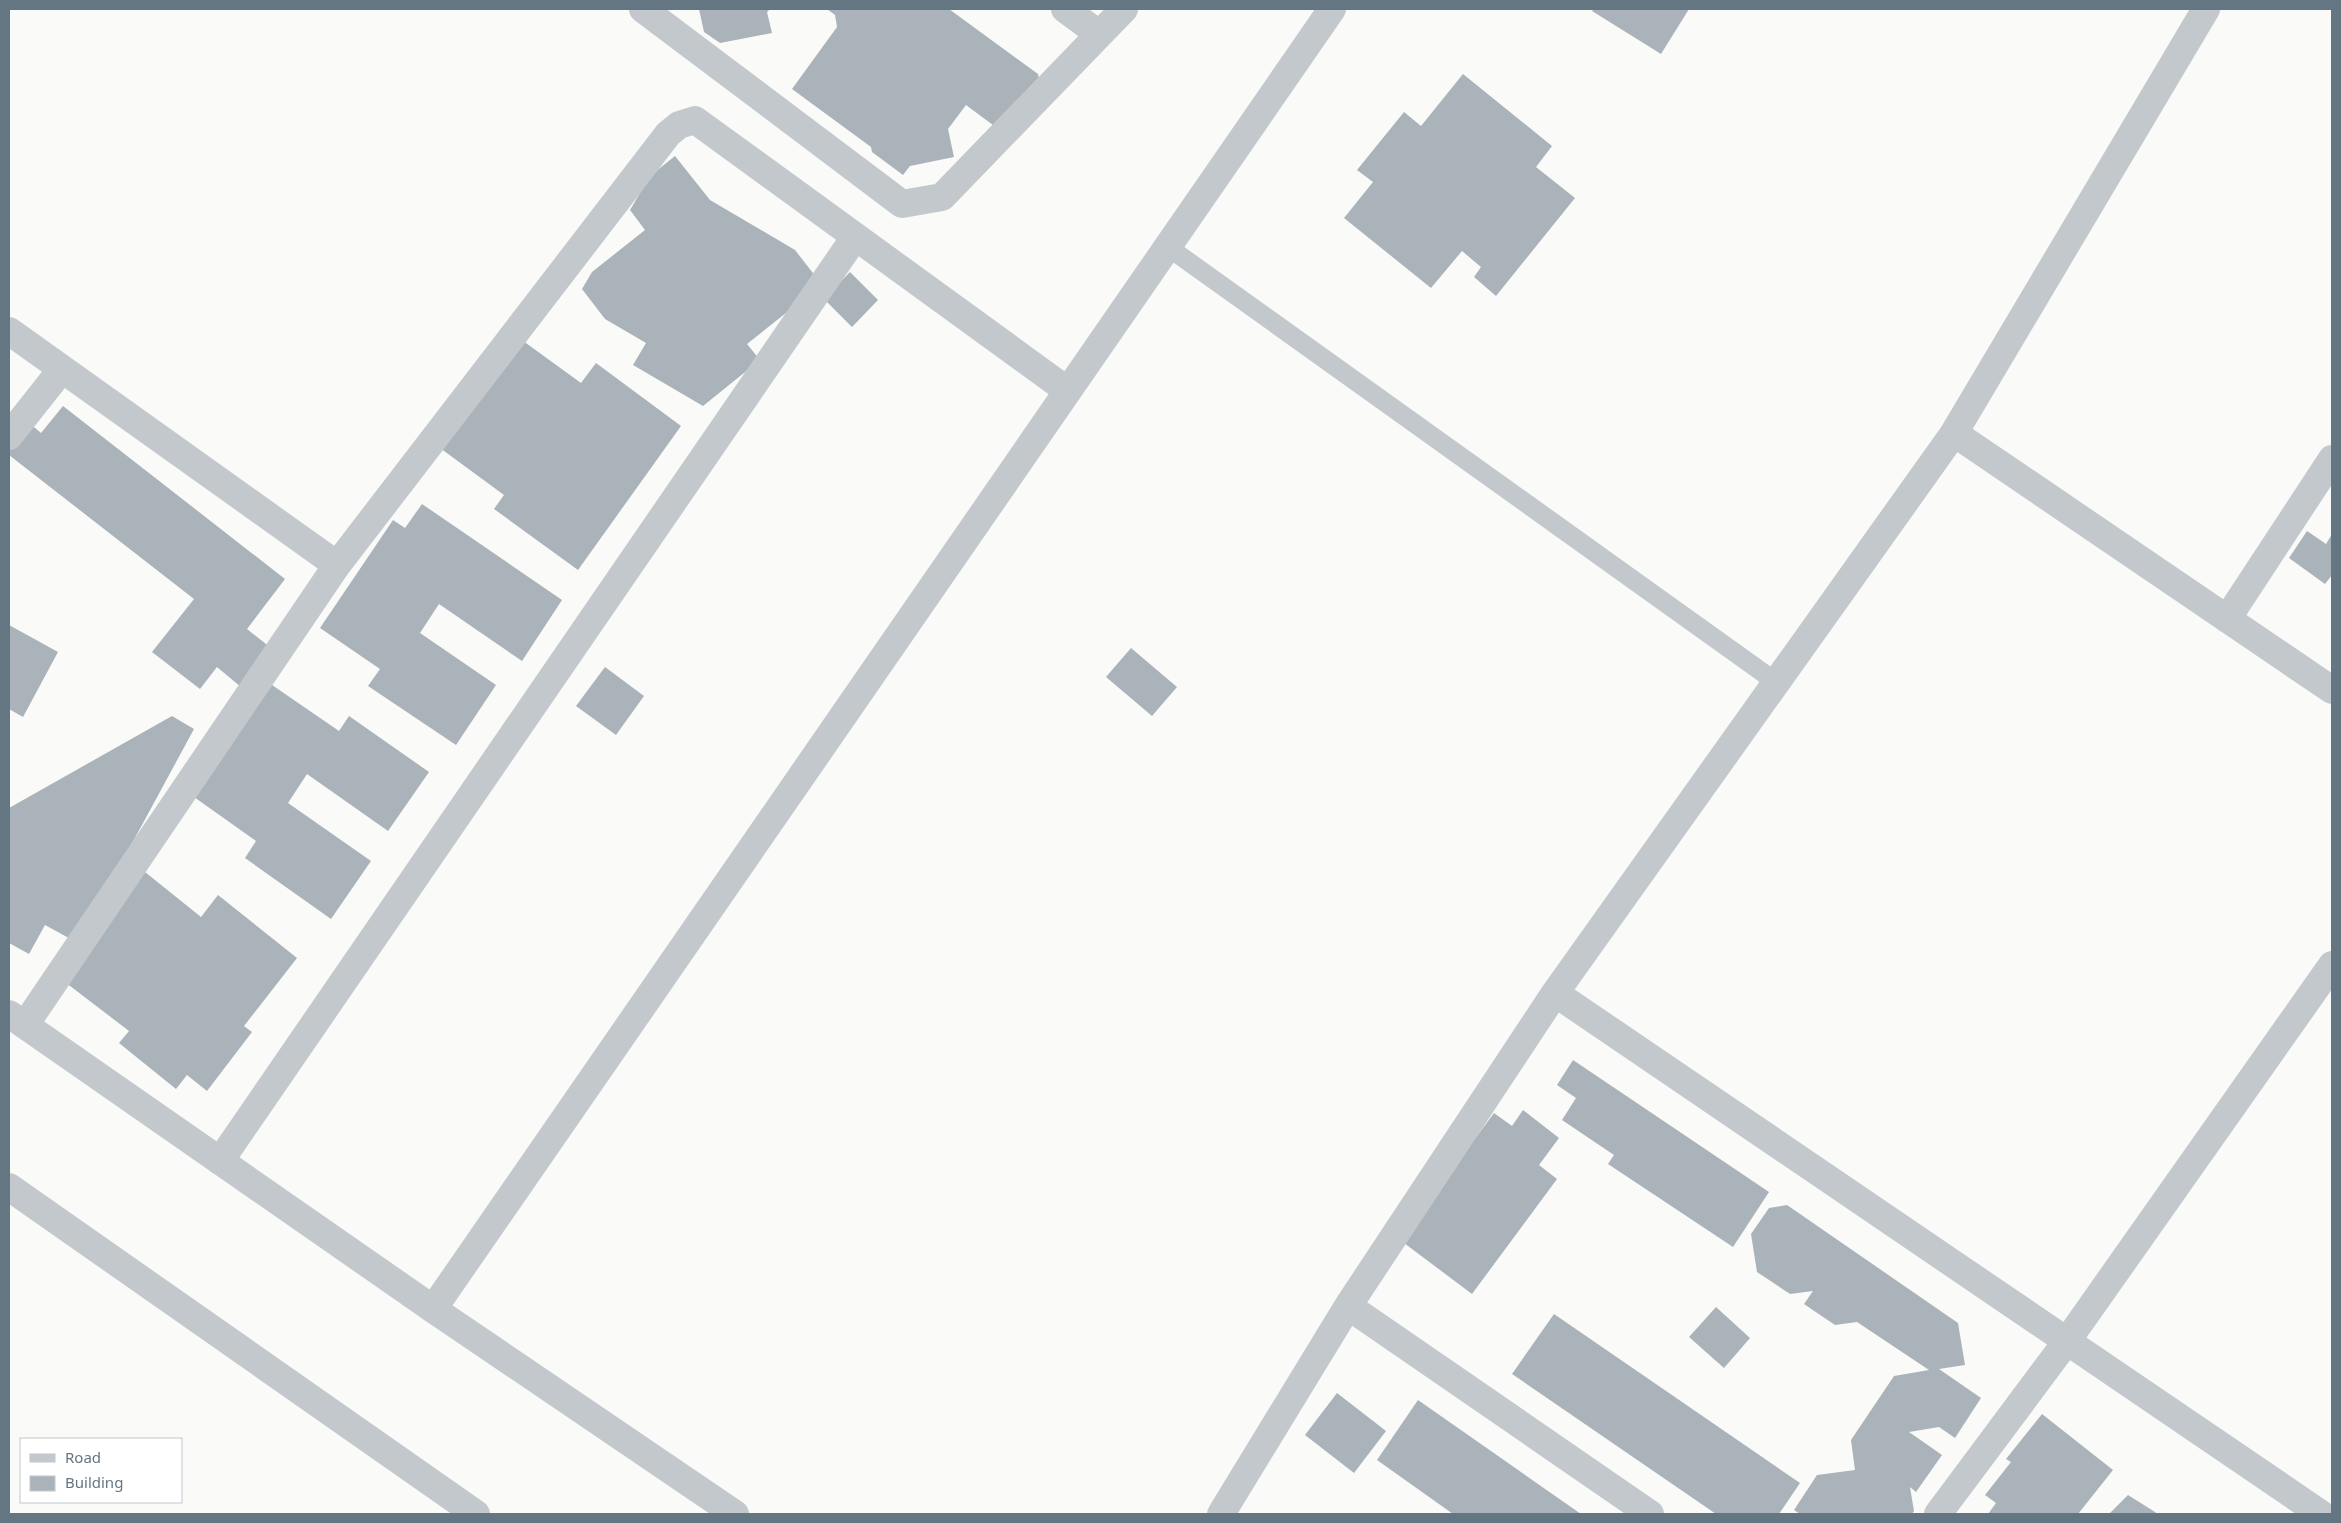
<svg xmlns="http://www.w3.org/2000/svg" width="2341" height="1523" viewBox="0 0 2341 1523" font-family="'Noto Sans',sans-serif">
  <rect width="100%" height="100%" fill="#fafaf8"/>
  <!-- building -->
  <path fill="#aab3b9" d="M 699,9 L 770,9 L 767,12 L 772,33 L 720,43 L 704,32 Z
    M 827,9 L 949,9 L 1038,74 L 1039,79 L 1001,131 L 966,105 L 948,129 L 954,157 L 910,166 L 903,175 L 872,152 L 871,147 L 792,89 L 837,27 L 835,15 Z
    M 1594,9 L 1689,9 L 1661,54 L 1592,11 Z
    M 1463,74 L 1552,146 L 1536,167 L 1575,198 L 1496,296 L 1474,277 L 1481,267 L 1462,251 L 1431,288 L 1344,218 L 1373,182 L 1357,170 L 1404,112 L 1421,126 Z
    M 675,156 L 710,200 L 795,250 L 816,277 L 801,301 L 747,344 L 760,360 L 703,406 L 633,365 L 646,343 L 605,319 L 582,289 L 592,272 L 645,230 L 630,210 L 650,176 Z
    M 850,272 L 878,300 L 852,327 L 824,299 Z
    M 519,338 L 581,383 L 596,363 L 681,426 L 578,570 L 494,509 L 504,495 L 440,448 Z
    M 63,406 L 285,579 L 247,629 L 271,648 L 241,687 L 217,667 L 200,689 L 152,652 L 194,599 L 9,455 L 9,447 L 28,422 L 41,433 Z
    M 422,504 L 562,600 L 522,661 L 439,604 L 420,633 L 496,685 L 456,745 L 368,686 L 380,669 L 320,628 L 393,520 L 405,528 Z
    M 2307,531 L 2326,544 L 2332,534 L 2332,575 L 2325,584 L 2289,558 Z
    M 9,625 L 58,652 L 23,717 L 9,709 Z
    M 1131,648 L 1177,687 L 1152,716 L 1106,677 Z
    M 605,667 L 644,696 L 616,735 L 576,706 Z
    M 272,685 L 339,731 L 349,716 L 429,772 L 388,831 L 307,774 L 288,803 L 371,861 L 331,919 L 245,858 L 256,841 L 194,797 Z
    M 172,716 L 194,729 L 78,943 L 45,925 L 29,954 L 9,943 L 9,808 Z
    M 145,872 L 201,917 L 218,895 L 297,958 L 244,1026 L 252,1032 L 207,1091 L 187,1075 L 176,1089 L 119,1043 L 129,1031 L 61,979 Z
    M 1573,1060 L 1769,1192 L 1733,1247 L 1608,1164 L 1614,1155 L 1562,1120 L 1576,1098 L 1557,1085 Z
    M 1523,1110 L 1559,1138 L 1539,1165 L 1557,1179 L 1472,1294 L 1400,1240 L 1494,1113 L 1512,1126 Z
    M 1787,1205 L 1958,1323 L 1965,1365 L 1939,1369 L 1981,1398 L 1955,1438 L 1939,1427 L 1909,1432 L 1942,1455 L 1916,1492 L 1910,1487 L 1914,1511 L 1912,1514 L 1800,1514 L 1794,1510 L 1817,1475 L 1855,1470 L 1851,1440 L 1894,1376 L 1929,1370 L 1857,1322 L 1835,1325 L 1804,1304 L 1813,1291 L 1790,1294 L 1757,1272 L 1751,1234 L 1769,1208 Z
    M 1716,1307 L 1750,1338 L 1724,1368 L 1689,1337 Z
    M 1554,1314 L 1800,1483 L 1779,1514 L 1716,1514 L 1512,1374 Z
    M 1337,1393 L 1386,1431 L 1354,1473 L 1305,1435 Z
    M 1418,1400 L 1581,1514 L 1453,1514 L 1377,1460 Z
    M 2042,1414 L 2113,1470 L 2078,1514 L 1988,1514 L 1996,1503 L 1985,1495 L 2011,1462 L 2006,1459 Z
    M 2128,1495 L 2155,1512 L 2157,1514 L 2109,1514 Z"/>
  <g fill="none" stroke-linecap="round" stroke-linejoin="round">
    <!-- service -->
    <path stroke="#c3c8cc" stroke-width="19" d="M 1168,247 L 1776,682"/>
    <!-- minor -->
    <path stroke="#c3c8cc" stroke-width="28" d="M 643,9 L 902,204 L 942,197 L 1124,9
      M 1065,9 L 1099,34
      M 9,331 L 337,565
      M 1954,433 L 2332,690
      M 9,436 L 62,369
      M 2227,619 L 2332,459
      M 1555,993 L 2321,1514
      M 25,1025 L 337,565 L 668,134 L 679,125 L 695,120 L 1068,391
      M 220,1161 L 855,237
      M 1348,1306 L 1650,1514
      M 433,1309 L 1332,9
      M 1221,1514 L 1348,1306 L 1555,993 L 1954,433 L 2206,9
      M 1938,1514 L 2067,1341 L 2332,965"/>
    <!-- tertiary -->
    <path stroke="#c3c8cc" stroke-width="28" d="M 9,1014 L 433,1309 L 735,1514
      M 9,1187 L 476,1514"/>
  </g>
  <!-- border -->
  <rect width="2341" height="1523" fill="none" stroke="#657683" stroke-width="20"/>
  <!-- legend -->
  <rect x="20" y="1438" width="162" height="65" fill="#ffffff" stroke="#c1c8cd"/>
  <rect x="30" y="1454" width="25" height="8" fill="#c3c8cc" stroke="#c1c8cd"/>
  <text x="65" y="1463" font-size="15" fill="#657683">Road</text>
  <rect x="30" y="1476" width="25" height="15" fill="#aab3b9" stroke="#c1c8cd"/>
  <text x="65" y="1488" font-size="15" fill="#657683">Building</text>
</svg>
